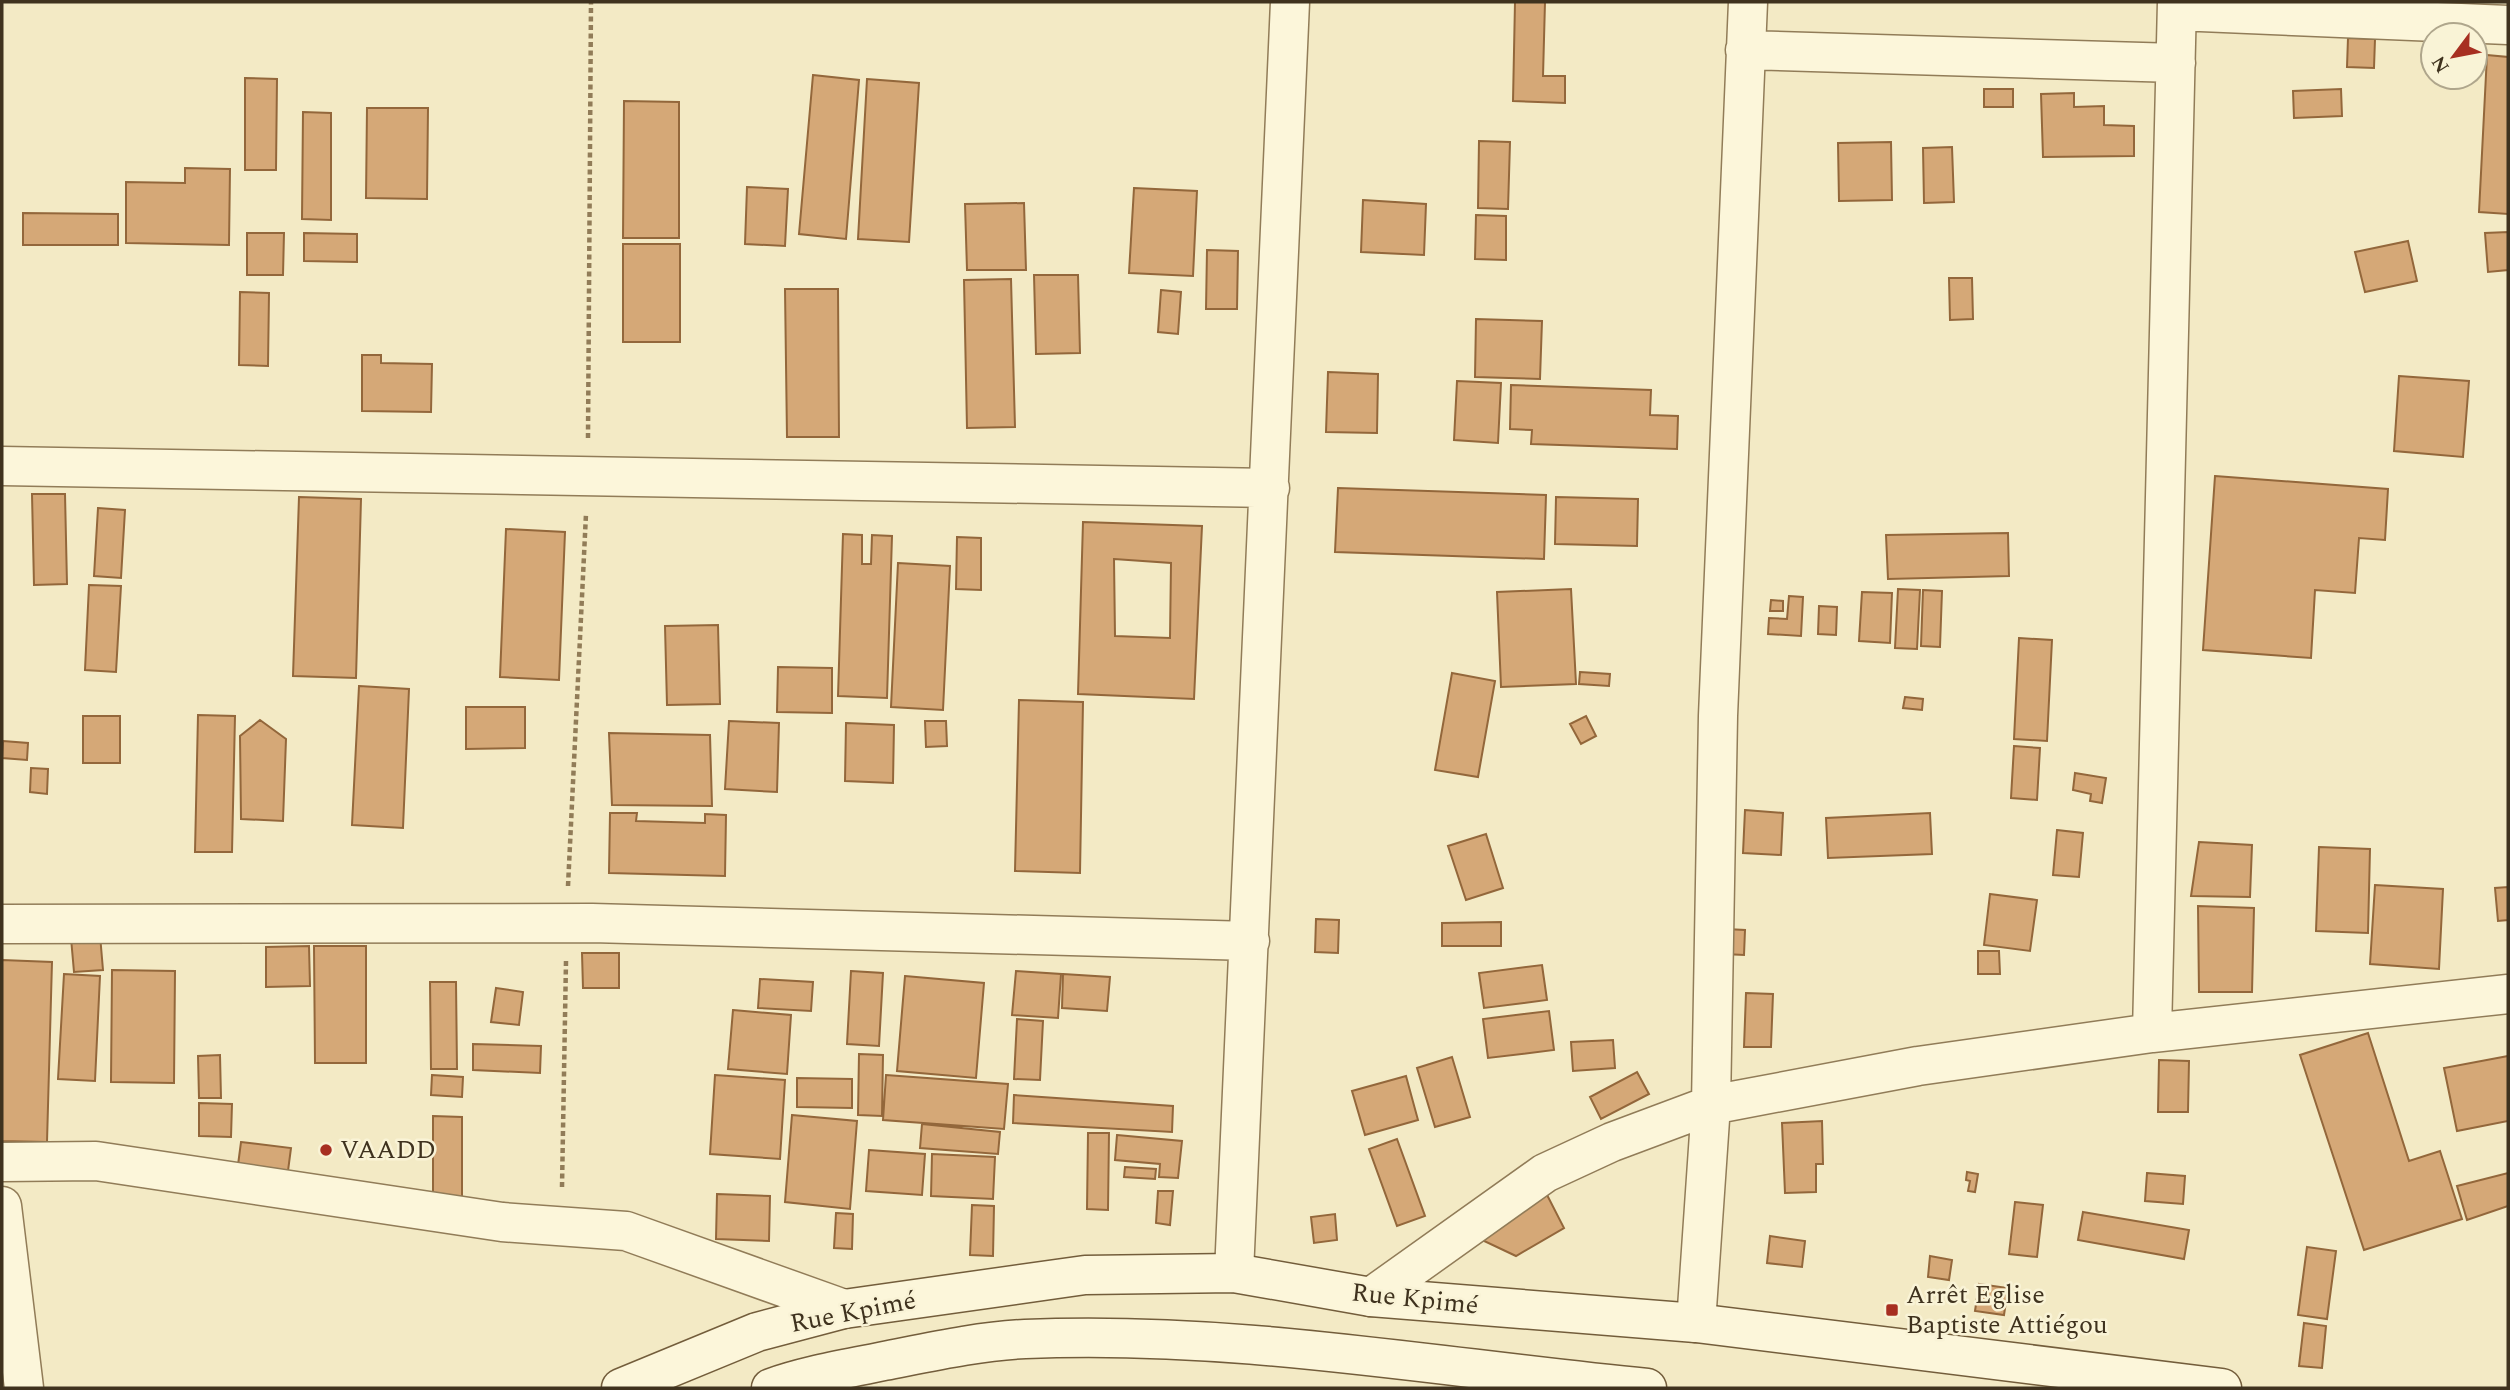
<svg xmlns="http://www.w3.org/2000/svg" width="2510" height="1390" viewBox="0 0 2510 1390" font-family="Spectral,serif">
  <rect width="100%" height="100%" fill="#f3eac5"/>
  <!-- building -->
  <path fill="#d5a877" stroke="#93673b" stroke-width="2" fill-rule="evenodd" d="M 1515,2 L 1545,2 L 1543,76 L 1565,76 L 1565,103 L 1513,101 Z
    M 2348,38 L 2375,39 L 2374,68 L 2347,67 Z
    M 2487,55 L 2508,57 L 2508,214 L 2479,212 Z
    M 813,75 L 859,80 L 846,239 L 799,234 Z
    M 245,78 L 277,79 L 276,170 L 245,170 Z
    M 867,79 L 919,83 L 909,242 L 858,239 Z
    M 1984,89 L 2013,89 L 2013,107 L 1984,107 Z
    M 2341,89 L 2342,116 L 2294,118 L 2293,91 Z
    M 2074,93 L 2074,107 L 2104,106 L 2104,125 L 2134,126 L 2134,156 L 2043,157 L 2041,94 Z
    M 624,101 L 679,102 L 679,238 L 623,238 Z
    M 367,108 L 428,108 L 427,199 L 366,198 Z
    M 303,112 L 331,113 L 331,220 L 302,219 Z
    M 1479,141 L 1510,142 L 1508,209 L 1478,208 Z
    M 1891,142 L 1892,200 L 1839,201 L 1838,143 Z
    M 1952,147 L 1954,202 L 1924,203 L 1923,148 Z
    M 185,168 L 230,169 L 229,245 L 126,243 L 126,182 L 185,183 Z
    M 747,187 L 788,189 L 785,246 L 745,244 Z
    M 1134,188 L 1197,191 L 1193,276 L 1129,273 Z
    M 1363,200 L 1426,204 L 1424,255 L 1361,252 Z
    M 1024,203 L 1026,270 L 967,270 L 965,204 Z
    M 23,213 L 118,214 L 118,245 L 23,245 Z
    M 1476,215 L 1506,216 L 1506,260 L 1475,259 Z
    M 2508,232 L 2508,270 L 2488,272 L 2485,233 Z
    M 247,233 L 284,233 L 283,275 L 247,275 Z
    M 304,233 L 357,234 L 357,262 L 304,261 Z
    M 2408,241 L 2417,281 L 2365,292 L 2355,252 Z
    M 623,244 L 680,244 L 680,342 L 623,342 Z
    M 1207,250 L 1238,251 L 1237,309 L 1206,309 Z
    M 1034,275 L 1078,275 L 1080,353 L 1036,354 Z
    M 1949,278 L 1972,278 L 1973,319 L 1950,320 Z
    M 1011,279 L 1015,427 L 967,428 L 964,280 Z
    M 785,289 L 838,289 L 839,437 L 787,437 Z
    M 1161,290 L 1181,292 L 1178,334 L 1158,332 Z
    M 240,292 L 269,293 L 268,366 L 239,365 Z
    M 1476,319 L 1542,321 L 1540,379 L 1475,377 Z
    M 362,355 L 381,355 L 381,363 L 432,364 L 431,412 L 362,411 Z
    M 1328,372 L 1378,374 L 1377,433 L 1326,432 Z
    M 2399,376 L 2469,381 L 2463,457 L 2394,451 Z
    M 1457,381 L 1501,383 L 1498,443 L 1454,440 Z
    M 1511,385 L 1651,390 L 1650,415 L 1678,416 L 1677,449 L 1531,444 L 1532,430 L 1510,429 Z
    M 2215,476 L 2388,489 L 2385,540 L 2359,538 L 2355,593 L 2315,590 L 2311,658 L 2203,650 Z
    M 1338,488 L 1546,495 L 1544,559 L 1335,552 Z
    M 32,494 L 65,494 L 67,584 L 34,585 Z
    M 299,497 L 361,499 L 356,678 L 293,676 Z
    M 1556,497 L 1638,499 L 1637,546 L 1555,544 Z
    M 98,508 L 125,510 L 121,578 L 94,576 Z
    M 1083,522 L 1202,526 L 1194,699 L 1078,694 ZM 1114,559 L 1171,563 L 1170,638 L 1115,636 Z
    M 506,529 L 565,532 L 559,680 L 500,677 Z
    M 2008,533 L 2009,576 L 1888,579 L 1886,535 Z
    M 843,534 L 862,535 L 862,564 L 871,564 L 872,535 L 892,536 L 887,698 L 838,696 Z
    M 957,537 L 981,538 L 981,590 L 956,589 Z
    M 898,563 L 950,566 L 943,710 L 891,707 Z
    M 89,585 L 121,586 L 116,672 L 85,670 Z
    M 1571,589 L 1576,684 L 1501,687 L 1497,592 Z
    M 1898,589 L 1920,590 L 1917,649 L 1895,648 Z
    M 1923,590 L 1942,591 L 1940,647 L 1921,646 Z
    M 1862,592 L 1892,593 L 1890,643 L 1859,641 Z
    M 1789,596 L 1803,597 L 1801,636 L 1768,634 L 1769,618 L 1787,619 Z
    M 1771,600 L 1783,601 L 1783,611 L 1770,611 Z
    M 1819,606 L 1837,607 L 1836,635 L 1818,634 Z
    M 718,625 L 720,704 L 667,705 L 665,626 Z
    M 2019,638 L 2052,640 L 2047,741 L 2014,739 Z
    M 778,667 L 832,668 L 832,713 L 777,712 Z
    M 1580,672 L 1610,674 L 1609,686 L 1579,684 Z
    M 1452,673 L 1495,681 L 1478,777 L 1435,770 Z
    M 359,686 L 409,689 L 403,828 L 352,825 Z
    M 1905,697 L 1923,699 L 1922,710 L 1903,708 Z
    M 1019,700 L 1083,702 L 1080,873 L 1015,871 Z
    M 466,707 L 525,707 L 525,748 L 466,749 Z
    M 198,715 L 235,716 L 232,852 L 195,852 Z
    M 83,716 L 120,716 L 120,763 L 83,763 Z
    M 1586,716 L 1596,736 L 1581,744 L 1570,724 Z
    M 260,720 L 286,739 L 283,821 L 241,819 L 240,736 Z
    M 729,721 L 779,723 L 777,792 L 725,789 Z
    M 925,721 L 946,721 L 947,746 L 926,747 Z
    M 846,723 L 894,725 L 893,783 L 845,781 Z
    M 609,733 L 710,735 L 712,806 L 612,805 Z
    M 3,741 L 28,743 L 27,760 L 2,758 Z
    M 2014,746 L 2040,748 L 2037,800 L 2011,798 Z
    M 31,768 L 48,769 L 47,794 L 30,792 Z
    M 2075,773 L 2106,778 L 2102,803 L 2090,801 L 2091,794 L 2073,790 Z
    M 1745,810 L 1783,813 L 1781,855 L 1743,853 Z
    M 610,813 L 637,813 L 636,821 L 705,823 L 705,814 L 726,815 L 725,876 L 609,873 Z
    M 1930,813 L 1932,854 L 1828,858 L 1826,818 Z
    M 2057,830 L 2083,833 L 2079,877 L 2053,875 Z
    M 1486,834 L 1503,888 L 1466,900 L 1448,846 Z
    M 2199,842 L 2252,845 L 2250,897 L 2191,896 Z
    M 2319,847 L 2370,849 L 2368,933 L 2316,931 Z
    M 2375,885 L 2443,889 L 2439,969 L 2370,964 Z
    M 2508,887 L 2508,920 L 2498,921 L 2495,888 Z
    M 1990,894 L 2037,900 L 2030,951 L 1984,945 Z
    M 2198,906 L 2254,908 L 2252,992 L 2199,992 Z
    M 1316,919 L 1339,920 L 1338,953 L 1315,952 Z
    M 1501,922 L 1501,946 L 1442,946 L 1442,923 Z
    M 1726,929 L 1745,930 L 1744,955 L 1724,954 Z
    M 100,935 L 103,970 L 74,972 L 71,938 Z
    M 309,946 L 310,986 L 266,987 L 266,947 Z
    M 314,946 L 366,946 L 366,1063 L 315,1063 Z
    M 1978,951 L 1999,951 L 2000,974 L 1978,974 Z
    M 582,953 L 619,953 L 619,988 L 583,988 Z
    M 2,960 L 52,962 L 47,1142 L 2,1141 Z
    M 1542,965 L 1547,1000 L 1484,1008 L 1479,973 Z
    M 112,970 L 175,971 L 174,1083 L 111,1082 Z
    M 851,971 L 883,973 L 879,1046 L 847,1044 Z
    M 1016,971 L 1061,974 L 1058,1018 L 1012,1015 Z
    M 64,974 L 100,976 L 95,1081 L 58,1079 Z
    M 1063,974 L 1110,977 L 1107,1011 L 1062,1008 Z
    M 905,976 L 984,983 L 976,1078 L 897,1071 Z
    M 760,979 L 813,982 L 811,1011 L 758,1008 Z
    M 430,982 L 456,982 L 457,1069 L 431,1069 Z
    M 496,988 L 523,992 L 519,1025 L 491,1022 Z
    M 1746,993 L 1773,994 L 1771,1047 L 1744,1047 Z
    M 733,1010 L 791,1015 L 787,1074 L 728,1069 Z
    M 1549,1011 L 1554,1050 L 1488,1058 L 1483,1019 Z
    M 1017,1019 L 1043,1021 L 1040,1080 L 1014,1079 Z
    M 2368,1033 L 2409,1161 L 2440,1151 L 2462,1219 L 2364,1250 L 2300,1055 Z
    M 1613,1040 L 1615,1068 L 1573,1071 L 1571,1042 Z
    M 473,1044 L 541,1046 L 540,1073 L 473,1070 Z
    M 859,1054 L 883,1055 L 882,1116 L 858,1115 Z
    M 220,1055 L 221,1098 L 199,1098 L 198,1056 Z
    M 2508,1056 L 2508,1121 L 2457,1131 L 2444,1068 Z
    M 1452,1057 L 1470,1117 L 1435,1127 L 1417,1068 Z
    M 2159,1060 L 2189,1061 L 2188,1112 L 2158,1112 Z
    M 1637,1072 L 1649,1094 L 1601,1119 L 1590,1097 Z
    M 432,1075 L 463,1077 L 462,1097 L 431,1095 Z
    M 715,1075 L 785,1080 L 780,1159 L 710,1154 Z
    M 886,1075 L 1008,1084 L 1004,1129 L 883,1120 Z
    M 1406,1076 L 1418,1120 L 1365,1135 L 1352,1091 Z
    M 797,1078 L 852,1079 L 852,1108 L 797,1107 Z
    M 1014,1095 L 1173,1106 L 1172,1132 L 1013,1123 Z
    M 199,1103 L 232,1104 L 231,1137 L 199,1136 Z
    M 792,1115 L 857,1121 L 850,1209 L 785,1202 Z
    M 433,1116 L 462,1117 L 462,1201 L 433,1200 Z
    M 1822,1121 L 1823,1164 L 1816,1164 L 1816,1192 L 1785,1193 L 1782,1123 Z
    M 922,1124 L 1000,1132 L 998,1154 L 920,1148 Z
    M 1088,1133 L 1109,1133 L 1108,1210 L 1087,1209 Z
    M 1117,1135 L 1182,1141 L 1178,1178 L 1159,1177 L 1160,1164 L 1115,1160 Z
    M 1397,1139 L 1425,1216 L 1397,1226 L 1369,1149 Z
    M 241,1142 L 291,1148 L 288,1171 L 238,1165 Z
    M 869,1150 L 925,1154 L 922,1195 L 866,1191 Z
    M 932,1154 L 995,1157 L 993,1199 L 931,1196 Z
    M 1125,1167 L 1156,1169 L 1155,1179 L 1124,1177 Z
    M 1967,1172 L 1978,1174 L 1975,1192 L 1968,1191 L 1970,1181 L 1966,1180 Z
    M 2147,1173 L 2185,1176 L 2183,1204 L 2145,1201 Z
    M 2508,1173 L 2508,1206 L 2467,1220 L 2457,1186 Z
    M 1544,1189 L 1564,1228 L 1516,1256 L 1465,1232 Z
    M 1158,1191 L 1173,1191 L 1170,1225 L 1156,1223 Z
    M 717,1194 L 770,1196 L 769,1241 L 716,1239 Z
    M 2015,1202 L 2043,1205 L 2037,1257 L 2009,1254 Z
    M 972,1205 L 994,1206 L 993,1256 L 970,1255 Z
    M 2083,1212 L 2189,1230 L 2184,1259 L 2078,1240 Z
    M 836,1213 L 853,1214 L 852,1249 L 834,1248 Z
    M 1335,1214 L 1337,1240 L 1314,1243 L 1311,1217 Z
    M 1770,1236 L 1805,1241 L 1802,1267 L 1767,1263 Z
    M 2307,1247 L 2336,1251 L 2327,1319 L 2298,1315 Z
    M 1930,1256 L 1952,1260 L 1949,1280 L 1928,1277 Z
    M 1979,1284 L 2008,1288 L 2004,1315 L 1975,1311 Z
    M 2304,1323 L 2326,1326 L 2322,1368 L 2299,1366 Z"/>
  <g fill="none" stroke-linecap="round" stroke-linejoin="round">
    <!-- street casing -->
    <g stroke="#917c58" stroke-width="41">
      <path id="street" d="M 2177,11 L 2508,25
        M 1745,50 L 2176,63
        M 2,466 L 1270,488
        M 2,924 L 592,923 L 1250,941
        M 2152,1033 L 2177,2
        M 2,1162 L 96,1161 L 502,1222 L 626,1231 L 844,1309
        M 2,1206 L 24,1388
        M 1234,1273 L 1290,2
        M 1371,1297 L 1545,1173 L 1612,1142 L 1711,1105 L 1918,1066 L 2152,1033 L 2508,994
        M 1696,1323 L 1711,1105 L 1718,716 L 1748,2"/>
    </g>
    <!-- secondary casing -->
    <g stroke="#735d3b" stroke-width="41">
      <path id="secondary" d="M 621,1388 L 757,1332 L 844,1309 L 1085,1275 L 1234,1273 L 1371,1297 L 1696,1323 L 2222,1388
        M 771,1388 C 807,1375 846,1369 884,1361 C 930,1352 979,1341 1025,1339 C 1234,1330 1440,1368 1647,1388"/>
    </g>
    <!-- path -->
    <path stroke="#917c58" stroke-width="4.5" stroke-dasharray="5 3.5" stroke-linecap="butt" d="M 588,438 L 591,2
      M 568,886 L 586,514
      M 562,1187 L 566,961"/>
    <!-- street -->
    <use href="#street" stroke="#fcf6da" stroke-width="38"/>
    <!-- secondary -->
    <use href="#secondary" stroke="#fcf6da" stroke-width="38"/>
  </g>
  <!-- markers -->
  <g fill="#a72f21" stroke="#f9f3d6" stroke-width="2.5">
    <circle cx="326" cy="1150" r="7"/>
    <rect x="1885" y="1303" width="14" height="14" rx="3.5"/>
  </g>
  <g text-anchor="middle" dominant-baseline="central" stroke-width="5" stroke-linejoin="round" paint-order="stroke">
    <!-- poi labels -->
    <g font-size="26" fill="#3f321e" stroke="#f9f3d6" text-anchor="start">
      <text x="340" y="1150">VAADD</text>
      <text x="1906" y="1295">Arrêt Eglise<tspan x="1906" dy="30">Baptiste Attiégou</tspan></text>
    </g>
    <!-- street labels -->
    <g font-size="26" fill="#3f321e" stroke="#f9f3d6">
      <text transform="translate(1415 1299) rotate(6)">Rue Kpimé</text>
      <text transform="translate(853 1312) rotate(-11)">Rue Kpimé</text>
    </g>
  </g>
  <!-- border -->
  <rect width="2510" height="1390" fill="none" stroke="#3f321e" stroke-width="7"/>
  <!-- north arrow -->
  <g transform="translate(2454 56) rotate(238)"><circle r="33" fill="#f9f3d6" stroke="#afa68c" stroke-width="2"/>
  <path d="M0-5L12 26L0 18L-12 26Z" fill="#a72f21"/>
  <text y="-10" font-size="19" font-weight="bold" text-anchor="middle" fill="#3f321e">N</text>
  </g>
</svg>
